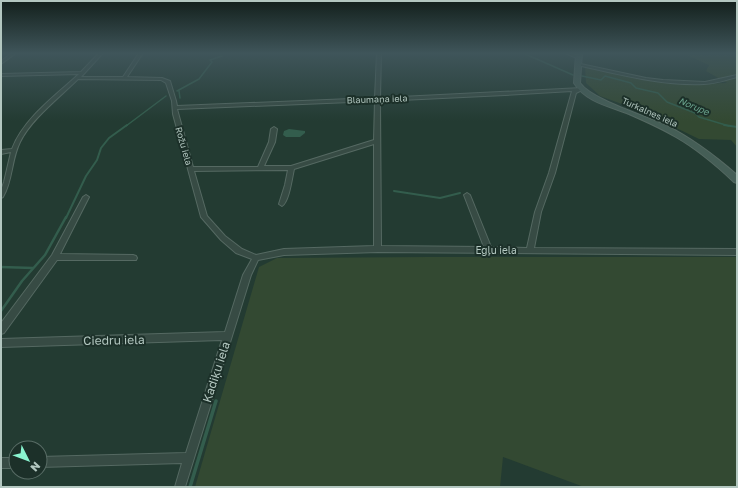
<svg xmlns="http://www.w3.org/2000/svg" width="738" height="488" viewBox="0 0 738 488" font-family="'Golos Text',sans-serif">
  <rect width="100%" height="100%" fill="#233b32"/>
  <!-- green -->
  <path fill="#334932" d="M 682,53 L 737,53 L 737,147 L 731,140 L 699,139 L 641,111 L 600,96 L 586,83 L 585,67 C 607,72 630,78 652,81 C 677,85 702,84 727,83 L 706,71 L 709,65 Z
    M 430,257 L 737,257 L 737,487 L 584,487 L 503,457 L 500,487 L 195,487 L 259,267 L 277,258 Z"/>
  <!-- water -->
  <path fill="#335d4d" d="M 289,129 L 305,131 L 305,133 L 300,137 L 286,137 L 283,135 L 284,131 Z"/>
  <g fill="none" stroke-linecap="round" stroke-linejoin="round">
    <!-- stream-far3 -->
    <path stroke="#335d4d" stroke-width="1.5" d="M 523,53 L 573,75
      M 582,76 L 601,80 L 605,76 L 631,83 L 636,88 L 658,93 L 667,102 L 695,113 L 699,117 L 729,126
      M 177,91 L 199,79 L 212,62 L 210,60 L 222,56 L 220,53 L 225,53
      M 179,91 L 180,98
      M 126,126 L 166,96"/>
    <!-- stream-far2 -->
    <path stroke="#335d4d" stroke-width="2" d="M 724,125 L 737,127
      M 394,191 L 440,198 L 460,193
      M 66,218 L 86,176 L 97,160 L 101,148 L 109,138 L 127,125"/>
    <!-- stream-far1 -->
    <path stroke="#335d4d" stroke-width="2.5" d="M 1,267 L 33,268
      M 1,311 L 22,281 L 45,255 L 66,217"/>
    <!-- stream -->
    <path stroke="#335d4d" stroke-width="3.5" d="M 190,487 L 216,401"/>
    <!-- street casing -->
    <g stroke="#556962" stroke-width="2">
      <path id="street" d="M 12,53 L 16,53 L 1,64 L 1,61 Z
        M 99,53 L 103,53 L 81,77 L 123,77 L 139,53 L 143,53 L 127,77 L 162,78 L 170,81 L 176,101 L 177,106 L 375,98 L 377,53 L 381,53 L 380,98 L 582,88 L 582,90 L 576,93 L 555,173 L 541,212 L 534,248 L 737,249 L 737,255 L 378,252 L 284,255 L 258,260 L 251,275 L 185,487 L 175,487 L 182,463 L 40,467 L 40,457 L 186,453 L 222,340 L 1,347 L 1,339 L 225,332 L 243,275 L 252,259 L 236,253 L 221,240 L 201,217 L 173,114 L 172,101 L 166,83 L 161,80 L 78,79 C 60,97 31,119 20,142 C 11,160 13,180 3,197 L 1,198 L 1,190 L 4,182 L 11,152 L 1,154 L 1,150 L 12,149 C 23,119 56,95 79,74 L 1,76 L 1,74 L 81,72 ZM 572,91 L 549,173 L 535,212 L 527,248 L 491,247 L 470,195 L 467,193 L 464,195 L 484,247 L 381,246 L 380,101 L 505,95 ZM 375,101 L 374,140 L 291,166 L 264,166 L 275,142 L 277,129 L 274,127 L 271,129 L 269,142 L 258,167 L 193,167 L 177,109 ZM 374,144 L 374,246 L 284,249 L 256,255 L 242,249 L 225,236 L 207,216 L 194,171 L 288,170 L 285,185 L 279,204 L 282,206 C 289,202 292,178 294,169 Z
        M 565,53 L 570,53 L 580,57 L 577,58 Z
        M 576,63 L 646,78 L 663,80 L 705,82 L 737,75 L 737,77 C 726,80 715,84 704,84 C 661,86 618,74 577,65 L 576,65 Z
        M 86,195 L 89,197 L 60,254 L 133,255 L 136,256 L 137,258 L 136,260 L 57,260 L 4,333 L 1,334 L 1,323 L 52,255 L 83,197 Z
        M 1,458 L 16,458 L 16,468 L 1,468 Z"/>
    </g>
    <!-- secondary casing -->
    <g stroke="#556962" stroke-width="2">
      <path id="secondary" d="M 576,53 L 582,53 L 580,83 C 592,100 646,116 667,126 C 693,139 715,156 737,175 L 737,183 L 734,182 C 716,165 697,149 676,137 C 661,128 645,121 629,114 C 609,106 586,102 574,83 Z"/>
    </g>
    <!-- street -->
    <use href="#street" fill="#374b44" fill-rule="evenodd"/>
    <!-- secondary -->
    <use href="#secondary" fill="#455e56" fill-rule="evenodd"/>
  </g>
  <!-- sky -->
  <linearGradient id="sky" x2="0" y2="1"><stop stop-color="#13201c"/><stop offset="0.44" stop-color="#3f555a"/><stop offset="1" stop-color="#3f555a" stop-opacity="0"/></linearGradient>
  <rect width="738" height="121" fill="url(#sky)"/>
  <g text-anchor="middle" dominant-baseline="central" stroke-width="4" stroke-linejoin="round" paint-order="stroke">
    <!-- far-street labels -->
    <g font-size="9" fill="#b3c7c0" stroke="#1c3029">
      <text transform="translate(377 99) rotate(-2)">Blaumaņa iela</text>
      <text transform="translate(650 112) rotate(24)">Turkalnes iela</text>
      <text transform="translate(184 146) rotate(74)">Rožu iela</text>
    </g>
    <!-- far-water labels -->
    <g font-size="9" font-style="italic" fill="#6ca58f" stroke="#1c3029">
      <text transform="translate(694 106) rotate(23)">Norupe</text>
    </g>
    <!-- street labels -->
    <g font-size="10" fill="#b3c7c0" stroke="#1c3029">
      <text x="496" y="250">Egļu iela</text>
    </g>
    <!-- near-street labels -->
    <g font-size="12" fill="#b3c7c0" stroke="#1c3029">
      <text transform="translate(114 340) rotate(-1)">Ciedru iela</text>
      <text transform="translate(216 372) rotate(-72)">Kadiķu iela</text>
    </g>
  </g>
  <!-- border -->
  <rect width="738" height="488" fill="none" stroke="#b3c7c0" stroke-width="4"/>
  <!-- north arrow -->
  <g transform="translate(28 460) rotate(132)"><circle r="19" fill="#1c3029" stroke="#586c65"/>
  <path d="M0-3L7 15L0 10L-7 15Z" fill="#8af5d0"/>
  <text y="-6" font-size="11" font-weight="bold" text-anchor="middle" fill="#b3c7c0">N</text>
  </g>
</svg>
